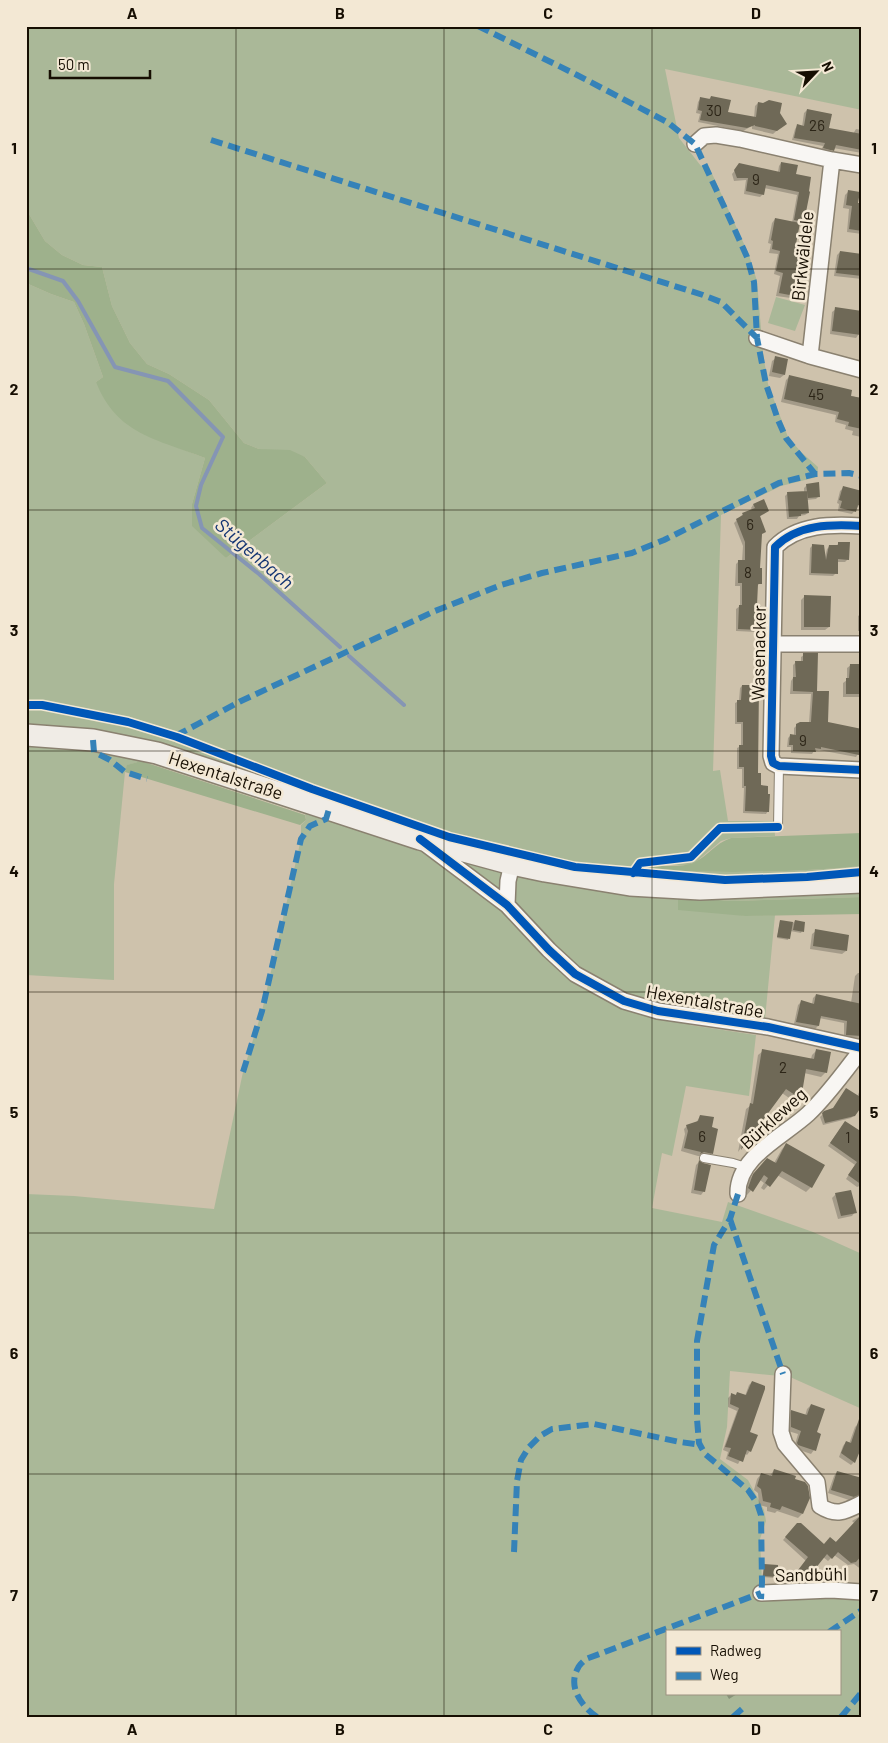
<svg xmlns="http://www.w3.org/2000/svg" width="888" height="1743" viewBox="0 0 888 1743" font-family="Barlow,sans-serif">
  <rect width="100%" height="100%" fill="#cec2ac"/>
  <!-- green -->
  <path fill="#aab898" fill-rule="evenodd" d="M 26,26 L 862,26 L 862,110 L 665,69 L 679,138 L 701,166 L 709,167 L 749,255 L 757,281 L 763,353 L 768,384 L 780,416 L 788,437 L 801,452 L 818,467 L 817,477 L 781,486 L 721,515 L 713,771 L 720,770 L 728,821 L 774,821 L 775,836 L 731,838 L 721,841 L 696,862 L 688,865 L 664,865 L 651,870 C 721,873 791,873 862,866 L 862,897 L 732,901 L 678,897 L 745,916 L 775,915 L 765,1019 L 695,1008 L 690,1025 L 756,1035 L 749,1096 L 686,1086 L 672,1156 L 662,1153 L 652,1208 L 722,1222 L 728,1202 L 813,1232 L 862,1254 L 862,1409 L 790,1377 L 730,1371 L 727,1427 L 720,1459 L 748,1480 L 764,1510 L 766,1521 L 760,1539 L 762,1582 L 761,1599 L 862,1596 L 862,1610 L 858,1613 L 862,1622 L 862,1717 L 26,1717 L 26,1194 L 74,1196 L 214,1209 L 243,1072 L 262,1011 L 301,839 L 301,825 L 306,820 L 305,814 L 150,763 L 141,761 L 128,765 L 125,772 L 114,884 L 114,980 L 26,975 L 26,283 L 51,294 L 74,302 L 84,324 L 103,377 L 96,382 L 179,448 L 205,458 L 192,504 L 226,558 L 327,483 L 305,457 L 259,449 L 244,443 L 209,400 L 169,374 L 147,364 L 130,343 L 112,306 L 102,267 L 83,265 L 62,255 L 45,241 L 26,209 ZM 667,1632 L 839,1632 L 839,1694 L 667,1694 Z
    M 776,297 L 805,305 L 795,331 L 768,323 Z"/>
  <!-- forest -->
  <path fill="#9eb18c" d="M 26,209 L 45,241 L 62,255 L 83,265 L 102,267 L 112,306 L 130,343 L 147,364 L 169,374 L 209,400 L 244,443 L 259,449 L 290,450 L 305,457 L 327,483 L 226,558 L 192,526 L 192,504 L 205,458 C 157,439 117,435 96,382 L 103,377 L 84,324 L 74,302 L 51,294 L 26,283 Z
    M 141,761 L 305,815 L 306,820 L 300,825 L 125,772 L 127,765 Z
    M 862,833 L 862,866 C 791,873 721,873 650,870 L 651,866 C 664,865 683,868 695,862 C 709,855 714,844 731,838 Z
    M 678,897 L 732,901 L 862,897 L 862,914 L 745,916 L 678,910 Z"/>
  <!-- shadow -->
  <path fill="#0003" d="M 711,97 L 727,113 L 754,118 L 755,106 L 758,103 L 779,113 L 782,126 L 773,134 L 752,129 L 752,126 L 743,131 L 698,122 L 700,114 L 696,113 L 698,102 L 701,98 L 708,100 Z
    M 807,110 L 827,129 L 853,134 L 856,129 L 862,130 L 862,153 L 833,148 L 830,153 L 821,151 L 823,146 L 792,140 L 795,129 L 797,126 L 802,127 L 804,113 Z
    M 781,163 L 795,175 L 810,178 L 803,222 L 799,224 L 795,245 L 794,295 L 791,298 L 776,296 L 780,276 L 774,274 L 778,254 L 769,253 L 771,244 L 768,243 L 772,223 L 775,219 L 792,223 L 797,195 L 764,188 L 763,194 L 760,197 L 744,194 L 746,180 L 734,181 L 732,174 L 737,168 L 778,172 L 779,166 Z
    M 848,192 L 857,204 L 862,204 L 862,234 L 847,232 L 849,209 L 843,208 L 845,195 Z
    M 840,252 L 862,255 L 862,279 L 834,276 L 837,255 Z
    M 836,309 L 859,334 L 856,338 L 830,334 L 832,312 Z
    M 776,358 L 784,375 L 780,378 L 769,376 L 772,361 Z
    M 789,377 L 862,399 L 862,440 L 861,437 L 852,435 L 853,431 L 845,429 L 846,425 L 835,422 L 836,415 L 781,402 L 786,380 Z
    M 807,485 L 819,496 L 816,499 L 806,500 L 808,513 L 805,515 L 799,516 L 797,519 L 787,519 L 785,496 L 788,493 L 804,492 L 804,488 Z
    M 843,488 L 858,491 L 862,489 L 862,502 L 852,514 L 838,511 L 839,504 L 837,503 L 840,491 Z
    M 753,505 L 768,511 L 759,517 L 761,535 L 759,569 L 760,583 L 757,586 L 756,607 L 759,629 L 756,632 L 736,631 L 736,609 L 740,606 L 740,586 L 735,586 L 736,564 L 739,561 L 742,561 L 743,546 L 734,523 L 743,514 L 752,510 L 751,508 Z
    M 839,543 L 848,559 L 845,562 L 836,562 L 836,573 L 833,576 L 809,575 L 810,548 L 813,545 L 825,557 L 827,549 L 830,546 L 836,546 Z
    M 805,596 L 829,627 L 825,630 L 801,630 L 801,600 Z
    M 862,613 L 862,631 L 858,631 L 858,616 Z
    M 804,655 L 826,723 L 862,735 L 862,755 L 858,754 L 856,757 L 819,750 L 814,751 L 812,754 L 791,753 L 791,747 L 787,747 L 788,738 L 790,736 L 794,736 L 794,728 L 797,725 L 809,723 L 811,694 L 790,694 L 791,681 L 793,678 L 793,665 L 796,662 L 801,662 L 801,657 Z
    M 851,665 L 862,665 L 862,697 L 843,697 L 843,683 L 847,680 L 847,668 Z
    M 742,686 L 756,774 L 768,811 L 766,814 L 743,813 L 744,788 L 742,788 L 742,769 L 737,769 L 737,748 L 741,746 L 741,724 L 735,724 L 735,703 L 739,701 L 740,688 Z
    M 780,921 L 791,925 L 795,921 L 802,931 L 801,933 L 790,931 L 788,940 L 777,938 Z
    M 816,931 L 846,951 L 842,954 L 810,949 L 812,934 Z
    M 858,973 L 862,973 L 862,1038 L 844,1037 L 844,1023 L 819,1018 L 818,1026 L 815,1029 L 794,1024 L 798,1005 L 801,1002 L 812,1004 L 813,998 L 816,995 L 851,1003 L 855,976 Z
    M 763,1051 L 811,1059 L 812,1055 L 816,1051 L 826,1072 L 821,1077 L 804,1073 L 800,1098 L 796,1103 L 782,1093 L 738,1152 L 746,1109 L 750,1106 L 758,1055 Z
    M 862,1085 L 862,1103 L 854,1115 L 851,1118 L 823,1125 L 820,1117 L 825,1112 L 857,1097 Z
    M 700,1116 L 711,1129 L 712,1153 L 709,1156 L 698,1156 L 681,1151 L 685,1134 L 684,1129 L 687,1126 L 696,1123 Z
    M 845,1122 L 862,1134 L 862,1185 L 857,1187 L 846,1179 L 855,1165 L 828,1146 Z
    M 787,1144 L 823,1166 L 811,1187 L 806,1192 L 777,1175 L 764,1190 L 761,1188 L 764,1183 L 760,1180 L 747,1195 L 744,1193 L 749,1180 L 756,1171 L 774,1163 L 782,1149 Z
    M 699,1162 L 704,1191 L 701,1195 L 691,1193 L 696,1165 Z
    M 836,1194 L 855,1212 L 852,1216 L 838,1219 L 832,1198 Z
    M 752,1382 L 748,1433 L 750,1451 L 747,1455 L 744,1453 L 738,1464 L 726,1459 L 728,1452 L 723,1450 L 737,1411 L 728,1407 L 728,1398 L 731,1395 L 735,1396 L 737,1393 L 745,1396 L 749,1385 Z
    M 811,1405 L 815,1433 L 814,1450 L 811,1454 L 794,1448 L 798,1434 L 788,1431 L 788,1414 L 791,1411 L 805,1416 L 807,1409 Z
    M 858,1424 L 862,1425 L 862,1451 L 859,1450 L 854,1462 L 851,1465 L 839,1457 L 843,1446 L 846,1442 L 849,1444 L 855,1427 Z
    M 774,1470 L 793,1480 L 802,1514 L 798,1518 L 777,1511 L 775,1513 L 767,1511 L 767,1507 L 759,1505 L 758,1493 L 754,1490 L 757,1479 L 761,1474 L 769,1477 Z
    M 837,1472 L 862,1494 L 859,1497 L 849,1500 L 828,1493 L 834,1476 Z
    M 862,1515 L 862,1570 L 854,1564 L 848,1565 L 834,1555 L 828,1561 L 823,1557 L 809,1575 L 813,1577 L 805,1584 L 798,1585 L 790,1581 L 806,1561 L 783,1540 L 794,1528 L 824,1545 L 835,1543 L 854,1523 L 852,1521 Z
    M 765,1565 L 776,1577 L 775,1578 L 762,1577 Z
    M 726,1694 L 737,1694 L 729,1699 Z"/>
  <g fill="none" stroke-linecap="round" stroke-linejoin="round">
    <!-- stream -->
    <path stroke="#8595b4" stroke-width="4" d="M 26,268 L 63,281 L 78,301 L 115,367 L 168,381 L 223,437 L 201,485 L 196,506 L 202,528 L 259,574 L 340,647
      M 349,656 L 404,705"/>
  </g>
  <!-- building -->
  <path fill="#6f6957" d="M 711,96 L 731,100 L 728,112 L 756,117 L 758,102 L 763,103 L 769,100 L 782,103 L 780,113 L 787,124 L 777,131 L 755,126 L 755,125 L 747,128 L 700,120 L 702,111 L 698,110 L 700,97 L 710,99 Z
    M 807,109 L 832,114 L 829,128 L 862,134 L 862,150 L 836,145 L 834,151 L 823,148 L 825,143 L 794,138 L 797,124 L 804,126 Z
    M 781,162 L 798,165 L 796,174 L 811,177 L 809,191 L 810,192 L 804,222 L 794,220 L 799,192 L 766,185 L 764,195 L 746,191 L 748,178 L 737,178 L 734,170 L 739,163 L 780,172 Z
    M 848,190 L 860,192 L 858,203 L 862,203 L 862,231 L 849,229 L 852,206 L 846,205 Z
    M 775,218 L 800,223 L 796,244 L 801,246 L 797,265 L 802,266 L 795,296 L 779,293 L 783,273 L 776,271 L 780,251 L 772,249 L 773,241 L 771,240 Z
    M 840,251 L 862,254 L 862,276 L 836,273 Z
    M 835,307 L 862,311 L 861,335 L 832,331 Z
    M 775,356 L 788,359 L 785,375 L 772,372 Z
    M 789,375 L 852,390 L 851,396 L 862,398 L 862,429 L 848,426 L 849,422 L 837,419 L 839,412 L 784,399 Z
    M 819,482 L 820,497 L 808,498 L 806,484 Z
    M 843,486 L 862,491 L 862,505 L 858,505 L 856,512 L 840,508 L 842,501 L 839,500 Z
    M 807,491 L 809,513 L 801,514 L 801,516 L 789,517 L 787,492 Z
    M 764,499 L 769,511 L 760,516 L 766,532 L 762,534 L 760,568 L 762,568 L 762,584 L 758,584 L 757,605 L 761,606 L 760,630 L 738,629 L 739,605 L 742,605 L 742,583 L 738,583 L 738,560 L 745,560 L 745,542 L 736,519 L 743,515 L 742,513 L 755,508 L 753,504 Z
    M 838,542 L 850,542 L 849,560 L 838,559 L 838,574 L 811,573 L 812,544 L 824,545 L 826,560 L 829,545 L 838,545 Z
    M 804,595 L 831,596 L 830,627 L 804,627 Z
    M 803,653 L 818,653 L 817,691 L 829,691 L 828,722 L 862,729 L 862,752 L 860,752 L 859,755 L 821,747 L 821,749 L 815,748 L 816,752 L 793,751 L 793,745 L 789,745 L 790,734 L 796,735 L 796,724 L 800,722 L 811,722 L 813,692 L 793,691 L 793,677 L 796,677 L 795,661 L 803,661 Z
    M 850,664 L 862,664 L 862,694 L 846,694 L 846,678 L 849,678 Z
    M 742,685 L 759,685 L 758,773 L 761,773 L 761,785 L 768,786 L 768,794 L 770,794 L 769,812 L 745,811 L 746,786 L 744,786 L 744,767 L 739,767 L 739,745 L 743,745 L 743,722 L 737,722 L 737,700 L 741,700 Z
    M 780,920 L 793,922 L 790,939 L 777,937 Z
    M 795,920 L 805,922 L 804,932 L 793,930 Z
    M 815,929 L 849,935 L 847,951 L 813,946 Z
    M 816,994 L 862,1004 L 862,1036 L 846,1035 L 847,1021 L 821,1016 L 819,1026 L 796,1022 L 801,1000 L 814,1004 Z
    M 762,1049 L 814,1059 L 816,1049 L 831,1052 L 827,1073 L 806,1069 L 801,1099 L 786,1089 L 741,1150 L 750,1103 L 753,1104 Z
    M 846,1088 L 862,1098 L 862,1106 L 855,1116 L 825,1123 L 822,1113 L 824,1111 L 833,1108 Z
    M 700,1115 L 714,1117 L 712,1127 L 718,1129 L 713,1154 L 704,1152 L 700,1154 L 701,1152 L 684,1148 L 688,1131 L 686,1125 L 698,1121 Z
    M 845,1121 L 862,1132 L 862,1185 L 848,1175 L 857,1162 L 830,1143 Z
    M 786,1143 L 825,1165 L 812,1188 L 782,1171 L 770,1187 L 765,1183 L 768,1178 L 764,1175 L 753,1192 L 748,1188 L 753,1174 L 767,1158 L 776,1163 Z
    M 699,1160 L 703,1163 L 711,1165 L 705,1192 L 694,1190 Z
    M 851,1190 L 857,1213 L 841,1216 L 835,1193 Z
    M 752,1381 L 765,1386 L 765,1389 L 750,1432 L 758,1435 L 751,1452 L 747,1450 L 743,1462 L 728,1456 L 731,1448 L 725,1447 L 739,1408 L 730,1404 L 731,1393 L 736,1395 L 737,1392 L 746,1395 Z
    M 811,1404 L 825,1409 L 817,1432 L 821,1434 L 816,1451 L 798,1445 L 797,1443 L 801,1431 L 791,1427 L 791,1410 L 807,1415 Z
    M 860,1416 L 862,1416 L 862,1446 L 855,1463 L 841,1453 L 846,1441 L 851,1443 Z
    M 774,1469 L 796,1476 L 795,1479 L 805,1482 L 808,1486 L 810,1498 L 803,1514 L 782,1506 L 780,1510 L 770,1507 L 771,1503 L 763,1501 L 761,1489 L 757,1486 L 761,1473 L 772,1476 Z
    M 837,1471 L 862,1478 L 862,1494 L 854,1497 L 831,1490 Z
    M 862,1514 L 862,1555 L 856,1562 L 851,1563 L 838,1552 L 832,1559 L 827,1554 L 811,1574 L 815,1576 L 810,1582 L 802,1582 L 792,1578 L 808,1557 L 785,1537 L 797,1523 L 801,1523 L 824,1544 L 830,1537 L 836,1542 Z
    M 764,1564 L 778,1565 L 778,1577 L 763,1576 Z"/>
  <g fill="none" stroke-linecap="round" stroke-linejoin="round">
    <!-- service casing -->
    <g stroke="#8a8170" stroke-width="10">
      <path id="service" d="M 778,827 L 779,766
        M 704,1158 L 733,1163 L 746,1167"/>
    </g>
    <!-- minor casing -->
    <g stroke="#8a8170" stroke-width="18">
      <path id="minor" d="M 695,144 L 704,136 L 716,135 L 740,139 L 832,160 L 862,165
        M 757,338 L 810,356 L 862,370
        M 810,356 L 832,160
        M 862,526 C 831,524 798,524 775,547 L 771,756 L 773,763 L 779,766 L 862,770
        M 773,644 L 862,644
        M 427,845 L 507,905 L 549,950 L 575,974 L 624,1001 L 658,1011 L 768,1027 L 862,1048
        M 507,905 L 508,881 L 512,864
        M 738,1194 C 737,1157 783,1137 808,1114 C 828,1095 845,1071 862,1049
        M 783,1374 L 781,1432 L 785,1444 L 817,1482 L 820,1506 C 837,1517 846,1511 862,1503
        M 761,1593 L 831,1590 L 862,1592"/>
    </g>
    <!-- secondary casing -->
    <g stroke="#8a8170" stroke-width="24">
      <path id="secondary" d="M 26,735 L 93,740 L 157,753 L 420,839 L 512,864 L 545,871 L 630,885 L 700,889 L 862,882"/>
    </g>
    <!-- service -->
    <use href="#service" stroke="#f8f6f3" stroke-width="8"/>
    <!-- minor -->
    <use href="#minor" stroke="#f8f6f3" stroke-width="15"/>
    <!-- secondary -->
    <use href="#secondary" stroke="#f0ece6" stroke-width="21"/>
    <!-- quiet -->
    <path stroke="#3582b8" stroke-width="6" stroke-dasharray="12 6" stroke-linecap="butt" d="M 478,26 L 577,75 L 667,122 L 695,144 L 734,228 L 747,257 L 754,282 L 757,338 L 766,384 L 778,420 L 786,438 L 815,474
      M 211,140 L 703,295 L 721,302 L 757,338
      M 177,737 L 179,734 L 241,701 L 357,647 L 435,611 L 501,585 L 542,573 L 632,553 L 664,540 L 779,483 L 815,474 L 849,473 L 862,476
      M 93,740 L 94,752 L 110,760 L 125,772 L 147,779
      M 243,1072 L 262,1011 L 301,839 L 310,826 L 326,819 L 329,809
      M 738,1194 L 730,1219 L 714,1245 L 697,1341 L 697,1419 L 699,1443 L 705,1454 L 748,1490 L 757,1503 L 761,1515 L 762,1582 L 761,1599
      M 730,1219 L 783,1374
      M 514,1552 L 517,1481 L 521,1460 L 529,1447 L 540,1436 L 552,1429 L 594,1424 L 680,1442 L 695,1444 L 699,1443
      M 829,1632 L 862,1610
      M 597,1717 C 582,1707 567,1687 578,1668 C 579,1665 583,1662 586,1659 L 761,1593
      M 733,1717 L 742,1709
      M 841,1717 L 862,1692"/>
    <!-- cycleway casing -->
    <g stroke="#f3e8d4" stroke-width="11">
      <path id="cycleway" d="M 862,526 C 831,524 798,524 775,547 L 771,756 L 773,763 L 779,766 L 862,770
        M 26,705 L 42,705 L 128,722 L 177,737 L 312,789 L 449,837 L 575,867 L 725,880 L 807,877 L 862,872
        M 420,839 L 507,905 L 549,950 L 575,974 L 624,1001 L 658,1011 L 768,1027 L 862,1048
        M 633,873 L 640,863 L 691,857 L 720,828 L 778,827"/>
    </g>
    <!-- cycleway -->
    <use href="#cycleway" stroke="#0057b8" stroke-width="8"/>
  </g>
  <!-- grid -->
  <path fill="none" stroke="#160e02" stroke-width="1" stroke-opacity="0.55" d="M 236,26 L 236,1717M 444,26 L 444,1717M 652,26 L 652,1717M 26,269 L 862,269M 26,510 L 862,510M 26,751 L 862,751M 26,992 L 862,992M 26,1233 L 862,1233M 26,1474 L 862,1474"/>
  <g text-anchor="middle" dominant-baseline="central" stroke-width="5" stroke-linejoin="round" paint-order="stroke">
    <!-- number labels -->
    <g font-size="15" fill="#2c2517">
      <text x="714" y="110">30</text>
      <text x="817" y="125">26</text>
      <text x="756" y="179">9</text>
      <text x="816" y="394">45</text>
      <text x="750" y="524">6</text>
      <text x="748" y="572">8</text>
      <text x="803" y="740">9</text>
      <text x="783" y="1067">2</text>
      <text x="702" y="1136">6</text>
      <text x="848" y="1137">1</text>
    </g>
    <!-- street labels -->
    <g font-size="18" fill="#160e02" stroke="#f3e8d4">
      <text transform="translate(802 256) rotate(-84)">Birkwäldele</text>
      <text transform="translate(758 653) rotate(-89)">Wasenacker</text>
      <text transform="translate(226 775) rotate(18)">Hexentalstraße</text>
      <text transform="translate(705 1001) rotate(10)">Hexentalstraße</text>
      <text transform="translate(773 1118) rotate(-42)">Bürkleweg</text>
      <text transform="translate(811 1574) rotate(-1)">Sandbühl</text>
    </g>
    <!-- water labels -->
    <g font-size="19" font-style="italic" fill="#123372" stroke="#f3e8d4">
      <text transform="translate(255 553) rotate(41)">Stügenbach</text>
    </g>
  </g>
  <!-- border -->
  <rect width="888" height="1743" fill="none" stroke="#f3e8d4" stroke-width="55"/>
  <!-- legend -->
  <rect x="666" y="1630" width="175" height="65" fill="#f3e8d4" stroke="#9b9180"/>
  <rect x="676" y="1647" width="25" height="8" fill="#0057b8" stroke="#9b9180"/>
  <text x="710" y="1656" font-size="15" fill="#160e02">Radweg</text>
  <rect x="676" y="1672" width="25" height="8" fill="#3582b8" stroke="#9b9180"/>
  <text x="710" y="1680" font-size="15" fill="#160e02">Weg</text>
  <!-- north arrow -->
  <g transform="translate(816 72) rotate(65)" stroke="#f3e8d4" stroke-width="4" paint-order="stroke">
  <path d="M0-4L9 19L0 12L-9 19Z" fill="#160e02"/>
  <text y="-8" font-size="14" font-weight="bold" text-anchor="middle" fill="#160e02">N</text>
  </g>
  <!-- scale -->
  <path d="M50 70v8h100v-8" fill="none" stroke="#160e02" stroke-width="2.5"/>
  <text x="58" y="70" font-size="15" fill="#160e02" stroke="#f3e8d4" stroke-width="4" paint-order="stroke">50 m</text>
  <rect x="28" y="28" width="832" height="1688" fill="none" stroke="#160e02" stroke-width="2"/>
  <g font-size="16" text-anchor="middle" font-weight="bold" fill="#160e02">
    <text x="132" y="19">A</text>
    <text x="340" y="19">B</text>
    <text x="548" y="19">C</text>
    <text x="756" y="19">D</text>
    <text x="14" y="154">1</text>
    <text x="874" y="154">1</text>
    <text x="14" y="395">2</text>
    <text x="874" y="395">2</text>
    <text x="14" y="636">3</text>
    <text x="874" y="636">3</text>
    <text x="14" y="877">4</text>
    <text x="874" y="877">4</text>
    <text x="14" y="1118">5</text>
    <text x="874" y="1118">5</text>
    <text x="14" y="1359">6</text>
    <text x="874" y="1359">6</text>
    <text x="14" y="1601">7</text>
    <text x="874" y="1601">7</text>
    <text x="132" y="1735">A</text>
    <text x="340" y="1735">B</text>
    <text x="548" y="1735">C</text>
    <text x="756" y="1735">D</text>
  </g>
</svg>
